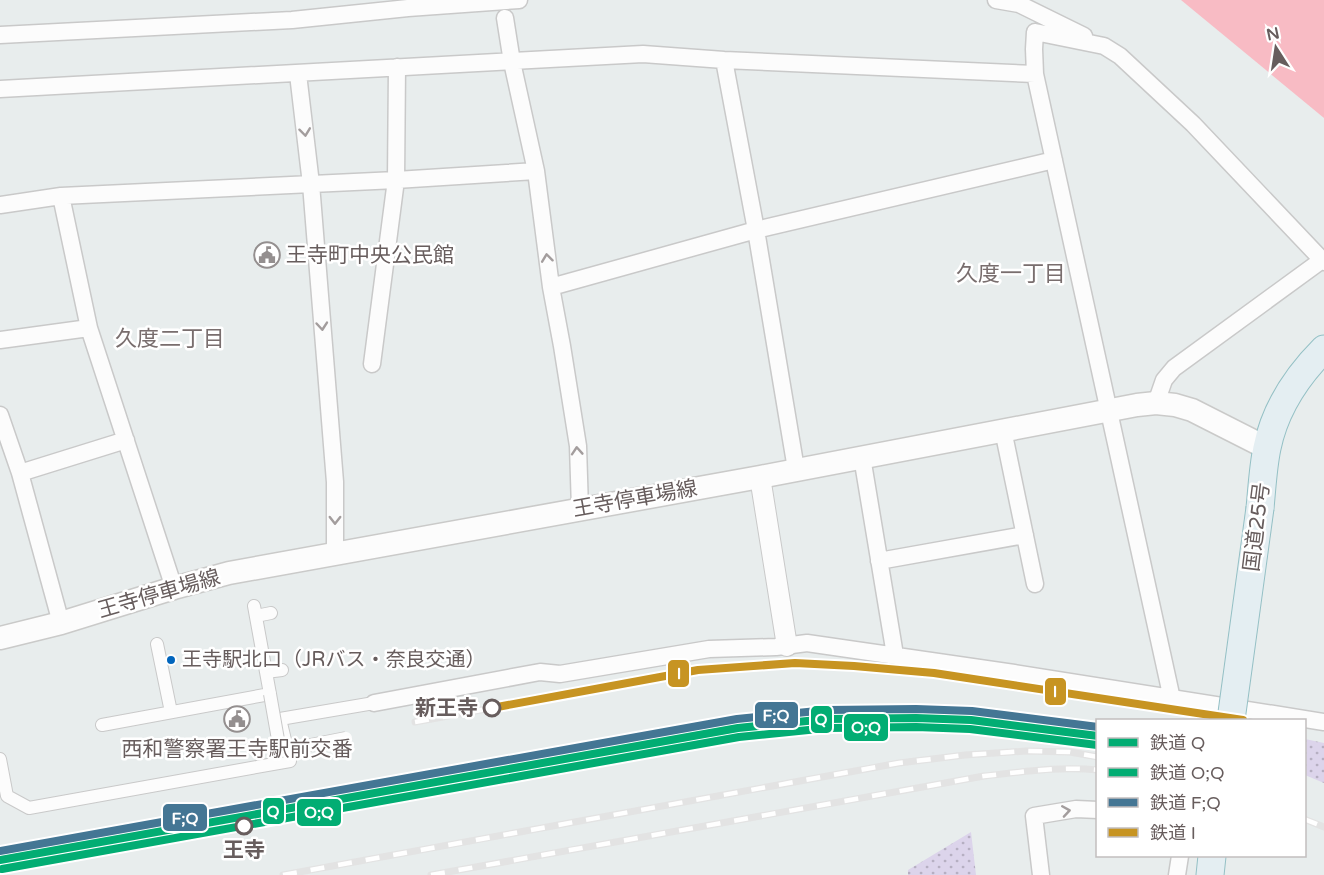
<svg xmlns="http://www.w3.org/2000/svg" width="1324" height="875" viewBox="0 0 1324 875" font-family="'Varela Round','Noto Sans JP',sans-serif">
  <defs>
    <pattern id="park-dots" width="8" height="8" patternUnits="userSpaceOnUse" patternTransform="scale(1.5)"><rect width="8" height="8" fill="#dcd4eb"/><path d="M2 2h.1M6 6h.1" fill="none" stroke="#b6afc2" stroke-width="1.8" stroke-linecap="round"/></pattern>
  </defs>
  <rect width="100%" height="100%" fill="#e8eded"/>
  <!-- park -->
  <path fill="url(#park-dots)" d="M 1305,739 L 1324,743 L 1324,783 L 1305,775 Z
    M 971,832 L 976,875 L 908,875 L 908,870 Z"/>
  <!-- water -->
  <path fill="#f8bbc4" d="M 1181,0 L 1324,0 L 1324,118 Z"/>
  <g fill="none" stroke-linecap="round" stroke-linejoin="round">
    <!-- pedestrian casing -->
    <g stroke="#c9c9c9" stroke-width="14">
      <path id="pedestrian" d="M 256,616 L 271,613
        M 157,644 L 171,712
        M 266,672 L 282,670
        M 102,725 L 270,694 L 254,606
        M 0,759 L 7,796 L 29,808 L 290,761 L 280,719 L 374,703"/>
    </g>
    <!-- minor casing -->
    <g stroke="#c9c9c9" stroke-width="19">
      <path id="minor" d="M 996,0 L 1019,4 L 1084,36
        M 505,18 L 512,62 L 536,171 L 551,287 L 562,346 L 578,446 L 580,509
        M 0,35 L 292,20 L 408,8 L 519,0
        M 724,60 L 756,230 L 796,469
        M 298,74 L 311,184 L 335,482 L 335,554
        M 1035,74 L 1034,49 L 1035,32 L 1104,46 L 1120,56 L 1193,124 L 1324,262
        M 0,89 L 643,54 L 724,60 L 1035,74 L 1172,699
        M 61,196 L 89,328 L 174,588
        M 0,205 L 61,196 L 396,180 L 536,171
        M 551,287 L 756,230 L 1054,160
        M 0,340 L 89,328
        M 372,364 L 396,180 L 397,67
        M 1156,403 L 1164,380 L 1174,368 L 1322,260
        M 0,415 L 20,473 L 61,623
        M 1003,430 L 1035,584
        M 862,457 L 895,655
        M 20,473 L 126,440
        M 879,561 L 1025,535
        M 374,703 L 540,672 L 560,674 L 709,649 L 776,647 L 807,643 L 1014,673 L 1324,722
        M 1041,875 L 1034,816 L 1076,809 L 1098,810
        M 1177,875 L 1180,856"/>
    </g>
    <!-- tertiary casing -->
    <g stroke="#c9c9c9" stroke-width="22">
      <path id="tertiary" d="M 760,477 L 787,646"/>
    </g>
    <!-- secondary casing -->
    <g stroke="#cacac9" stroke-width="25">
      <path id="secondary" d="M 0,638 L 61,623 L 174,588 L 229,573 L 760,477 L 1137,405 L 1156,403 L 1175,405 L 1192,410 L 1267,448"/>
    </g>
    <!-- trunk casing -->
    <g stroke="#94c0c5" stroke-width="29">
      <path id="trunk" d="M 1260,508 C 1262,488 1263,467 1267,448 C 1275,409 1296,377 1324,349
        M 1210,875 L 1212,856"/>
    </g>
    <!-- pedestrian -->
    <use href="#pedestrian" stroke="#fcfcfc" stroke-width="12"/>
    <!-- minor -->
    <use href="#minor" stroke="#fcfcfc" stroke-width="16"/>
    <!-- tertiary -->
    <use href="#tertiary" stroke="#fcfcfc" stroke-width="20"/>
    <!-- secondary -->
    <use href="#secondary" stroke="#fcfcfc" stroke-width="22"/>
    <!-- trunk -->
    <use href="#trunk" stroke="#e4eef2" stroke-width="27"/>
    <!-- rail casing -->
    <g stroke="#e3e3e3" stroke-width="7">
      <path id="rail" d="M 415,722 L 492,708
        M 1304,819 L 1324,827
        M 283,875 L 899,763 L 965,755 L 1027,751 L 1070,752 L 1098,757
        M 431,875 L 984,776 C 1022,772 1060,766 1098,770"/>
    </g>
    <!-- rail -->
    <use href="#rail" stroke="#fff" stroke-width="4.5" stroke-dasharray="14" stroke-linecap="butt"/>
    <!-- pedestrian-bridge casing -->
    <g stroke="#c9c9c9" stroke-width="14" stroke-linecap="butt">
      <path id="pedestrian-bridge" d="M 270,694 L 280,751 L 346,738"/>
    </g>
    <!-- trunk-bridge casing -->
    <g stroke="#94c0c5" stroke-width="29" stroke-linecap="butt">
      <path id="trunk-bridge" d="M 1231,720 L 1260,508"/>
    </g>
    <!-- pedestrian-bridge -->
    <use href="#pedestrian-bridge" stroke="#fcfcfc" stroke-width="12"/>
    <!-- trunk-bridge -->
    <use href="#trunk-bridge" stroke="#e4eef2" stroke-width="27"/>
    <!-- rail-1 casing -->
    <g stroke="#fff" stroke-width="12">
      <path id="rail-1" d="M 0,860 L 738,728 L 827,719 L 916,718 L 971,720 L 1098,736"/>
    </g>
    <!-- rail-2 casing -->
    <g stroke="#fff" stroke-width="12">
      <path id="rail-2" d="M 2,869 L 739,737 L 828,728 L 916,727 L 970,729 L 1097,745"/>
    </g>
    <!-- rail-3 casing -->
    <g stroke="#fff" stroke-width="12">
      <path id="rail-3" d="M 0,851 L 737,719 L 827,710 L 916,709 L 972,711 L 1098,727"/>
    </g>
    <!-- rail-4 casing -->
    <g stroke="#fff" stroke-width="12">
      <path id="rail-4" d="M 492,708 L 698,670 L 795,663 L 854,666 L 934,673 L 1243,720"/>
    </g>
    <!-- rail-1 -->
    <use href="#rail-1" stroke="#02ad73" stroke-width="8"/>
    <!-- rail-2 -->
    <use href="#rail-2" stroke="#02ad73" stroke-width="8"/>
    <!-- rail-3 -->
    <use href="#rail-3" stroke="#447694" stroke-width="8"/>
    <!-- rail-4 -->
    <use href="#rail-4" stroke="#c79422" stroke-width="8"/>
  </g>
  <!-- one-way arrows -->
  <defs><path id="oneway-chevron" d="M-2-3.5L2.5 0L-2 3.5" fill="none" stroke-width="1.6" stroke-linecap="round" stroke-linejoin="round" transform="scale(1.5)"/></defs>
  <g stroke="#a39d9d">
    <use href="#oneway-chevron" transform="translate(305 132) rotate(83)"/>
    <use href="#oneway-chevron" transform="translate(547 258) rotate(-97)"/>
    <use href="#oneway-chevron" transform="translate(322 326) rotate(85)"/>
    <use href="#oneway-chevron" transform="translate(577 451) rotate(-94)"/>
    <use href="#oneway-chevron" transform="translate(335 520) rotate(90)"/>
    <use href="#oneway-chevron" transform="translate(1066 811) rotate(-9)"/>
  </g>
  <!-- icons -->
  <defs>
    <g id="civic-ring" transform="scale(1.35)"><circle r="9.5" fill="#fff" stroke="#948f8f" stroke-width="1.5"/><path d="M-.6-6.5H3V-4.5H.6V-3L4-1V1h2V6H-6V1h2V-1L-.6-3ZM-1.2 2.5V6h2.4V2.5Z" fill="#948f8f"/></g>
  </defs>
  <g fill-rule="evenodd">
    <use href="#civic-ring" x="267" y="255"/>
    <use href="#civic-ring" x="237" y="719"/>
  </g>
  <!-- markers -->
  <circle fill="#0065bd" stroke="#fff" stroke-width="2" cx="171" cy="660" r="5"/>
  <g fill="#fff" stroke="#675d5d" stroke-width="3">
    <circle cx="492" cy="708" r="8"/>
    <circle cx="244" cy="826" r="8"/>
  </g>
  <g text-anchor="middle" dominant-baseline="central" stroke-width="5" stroke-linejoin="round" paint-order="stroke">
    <!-- bus labels -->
    <g font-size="20" fill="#675d5d" stroke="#fff" text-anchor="start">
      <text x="182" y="660">王寺駅北口（JRバス・奈良交通）</text>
    </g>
    <!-- poi labels -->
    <g font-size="21" fill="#675d5d" stroke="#fff" text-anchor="start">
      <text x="286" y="255">王寺町中央公民館</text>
      <text x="237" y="749" text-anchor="middle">西和警察署王寺駅前交番</text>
    </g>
    <!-- street labels -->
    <g font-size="21" fill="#675d5d" stroke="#fff">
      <text transform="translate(635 499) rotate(-10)">王寺停車場線</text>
      <text transform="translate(1257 527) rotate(-83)">国道25号</text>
      <text transform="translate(159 594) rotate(-16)">王寺停車場線</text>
    </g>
    <!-- stop labels -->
    <g font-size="21" font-weight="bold" fill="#675d5d" stroke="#fff" text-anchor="end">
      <text x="478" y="708">新王寺</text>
      <text x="244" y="850" text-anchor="middle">王寺</text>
    </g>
    <!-- neighbourhood labels -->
    <g font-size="22" fill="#796e6e" stroke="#fff">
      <text x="1011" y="274">久度一丁目</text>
      <text x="170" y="339">久度二丁目</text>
    </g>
  </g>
  <g stroke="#fff" stroke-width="2">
    <rect x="667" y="659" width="23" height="29" rx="6" fill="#c79422"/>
    <rect x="1044" y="677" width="23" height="29" rx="6" fill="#c79422"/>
    <rect x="754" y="701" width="45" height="28" rx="6" fill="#447694"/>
    <rect x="810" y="705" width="23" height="29" rx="6" fill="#02ad73"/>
    <rect x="843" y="713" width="46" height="29" rx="6" fill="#02ad73"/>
    <rect x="262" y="797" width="23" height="28" rx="6" fill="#02ad73"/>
    <rect x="296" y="798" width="46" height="29" rx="6" fill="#02ad73"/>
    <rect x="162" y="803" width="46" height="29" rx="6" fill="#447694"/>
  </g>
  <g font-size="16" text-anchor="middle" font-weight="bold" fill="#fff">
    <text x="679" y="679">I</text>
    <text x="1055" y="697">I</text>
    <text x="776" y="721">F;Q</text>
    <text x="821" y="725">Q</text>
    <text x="866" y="733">O;Q</text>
    <text x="273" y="817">Q</text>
    <text x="319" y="818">O;Q</text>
    <text x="185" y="824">F;Q</text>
  </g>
  <!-- legend -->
  <rect x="1096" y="719" width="210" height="138" fill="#ffffff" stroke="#c2bebe" stroke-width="1.5"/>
  <rect x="1108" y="738" width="30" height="9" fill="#02ad73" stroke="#c2bebe" stroke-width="1.5"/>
  <text x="1150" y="749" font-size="18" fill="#675d5d">鉄道 Q</text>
  <rect x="1108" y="768" width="30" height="9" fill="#02ad73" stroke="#c2bebe" stroke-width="1.5"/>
  <text x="1150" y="779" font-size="18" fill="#675d5d">鉄道 O;Q</text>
  <rect x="1108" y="798" width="30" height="9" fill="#447694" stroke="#c2bebe" stroke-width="1.5"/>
  <text x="1150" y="809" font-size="18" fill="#675d5d">鉄道 F;Q</text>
  <rect x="1108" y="828" width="30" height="9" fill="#c79422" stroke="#c2bebe" stroke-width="1.5"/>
  <text x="1150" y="839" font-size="18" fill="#675d5d">鉄道 I</text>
  <!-- north arrow -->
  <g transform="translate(1276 48) rotate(348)" stroke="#ffffff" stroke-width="4.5" paint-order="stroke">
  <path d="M0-4.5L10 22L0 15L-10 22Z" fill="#675d5d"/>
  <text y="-9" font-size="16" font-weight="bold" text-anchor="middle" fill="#675d5d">N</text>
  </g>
</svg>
